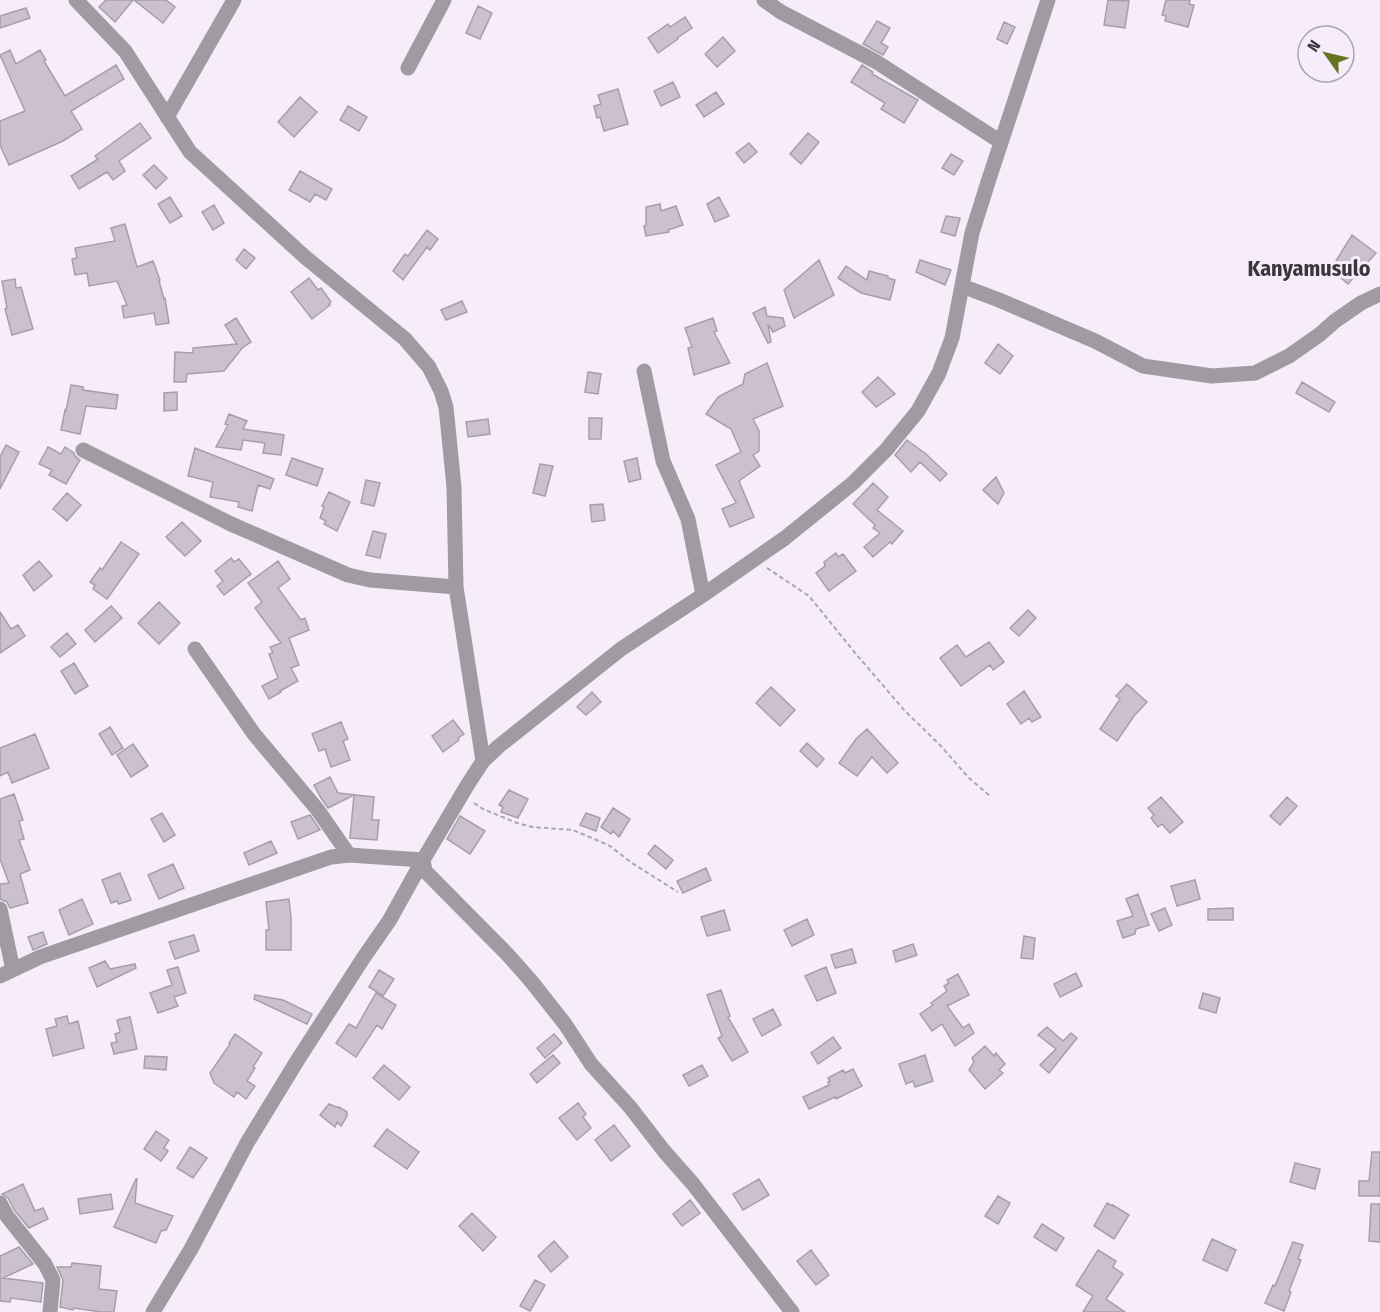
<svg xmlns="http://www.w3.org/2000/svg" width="1380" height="1312" viewBox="0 0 1380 1312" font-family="'Fira Sans Condensed',sans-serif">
  <rect width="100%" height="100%" fill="#f6ecfa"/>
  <!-- building -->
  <path fill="#cac0ce" stroke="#a89eab" stroke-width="1.5" d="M 106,0 L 133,0 L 115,22 L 99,7 Z
    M 134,0 L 166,0 L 175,7 L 163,23 Z
    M 1108,0 L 1129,1 L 1125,28 L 1104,25 Z
    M 1166,0 L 1190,0 L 1189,4 L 1194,5 L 1188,27 L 1165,21 L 1166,16 L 1162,15 Z
    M 478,6 L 492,13 L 480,39 L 466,33 Z
    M 26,8 L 30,18 L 0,28 L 0,16 Z
    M 685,17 L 692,28 L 677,38 L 678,39 L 658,53 L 648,38 L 668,24 L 670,27 Z
    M 877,21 L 890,28 L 881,43 L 888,47 L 883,55 L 863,44 Z
    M 1004,22 L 1015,27 L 1007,44 L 997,39 Z
    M 723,37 L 735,51 L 717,67 L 705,54 Z
    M 10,50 L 16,64 L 40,50 L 46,60 L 44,61 L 65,96 L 116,65 L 124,79 L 71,111 L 82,129 L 63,141 L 9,165 L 0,145 L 0,121 L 25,111 L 0,55 Z
    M 862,65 L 873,72 L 872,74 L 918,100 L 904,123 L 881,109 L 885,103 L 851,82 Z
    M 673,82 L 680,97 L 661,106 L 654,91 Z
    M 618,89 L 628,124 L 604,131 L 600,117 L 597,118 L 594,106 L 601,104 L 598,95 Z
    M 716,92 L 724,104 L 704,117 L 696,105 Z
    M 300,97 L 317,112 L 294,137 L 278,122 Z
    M 348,106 L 367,117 L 359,131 L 340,120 Z
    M 140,123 L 151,138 L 119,161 L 125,171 L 113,180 L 107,172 L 79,189 L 71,176 L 98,159 L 95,156 Z
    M 808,133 L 819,142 L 801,164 L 790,154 Z
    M 749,143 L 757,152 L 744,163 L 736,153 Z
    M 951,154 L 963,161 L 954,175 L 942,168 Z
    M 154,165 L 167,178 L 156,189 L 143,175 Z
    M 300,171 L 332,189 L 326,200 L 315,194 L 310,202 L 289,190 Z
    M 170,197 L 182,216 L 170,223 L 158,204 Z
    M 719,197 L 729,216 L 715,222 L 707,204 Z
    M 660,204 L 661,211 L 676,206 L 683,225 L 668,230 L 669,232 L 646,236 L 644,226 L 646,225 L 646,207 Z
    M 214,205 L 224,223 L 213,230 L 202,212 Z
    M 946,216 L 960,218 L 955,236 L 941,232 Z
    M 125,224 L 137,267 L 153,261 L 160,280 L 159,281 L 164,299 L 165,298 L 169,323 L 156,325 L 154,313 L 124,318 L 122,306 L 127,305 L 117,281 L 89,286 L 87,273 L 75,275 L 72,259 L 77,258 L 75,248 L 115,241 L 111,228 Z
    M 427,230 L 438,239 L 430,250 L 427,247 L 403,280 L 393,271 L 405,254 L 408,256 Z
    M 1352,235 L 1376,253 L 1348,284 L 1331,269 Z
    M 244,249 L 255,258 L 246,269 L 236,260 Z
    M 819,260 L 834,295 L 794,318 L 784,290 Z
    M 920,260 L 951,270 L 945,285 L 916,272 Z
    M 846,266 L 867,280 L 869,271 L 888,276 L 888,278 L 895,280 L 890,300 L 861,293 L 838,278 Z
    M 309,278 L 318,290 L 321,288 L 331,302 L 329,304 L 330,305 L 312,319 L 291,292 Z
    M 15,279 L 16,288 L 21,287 L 33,329 L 12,335 L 5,309 L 7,308 L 2,281 Z
    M 462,301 L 467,312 L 446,320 L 441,310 Z
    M 765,307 L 767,316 L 783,318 L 785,326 L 773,332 L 768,324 L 771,342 L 768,343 L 753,313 Z
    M 236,318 L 251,342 L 243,347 L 224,371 L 187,374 L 186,382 L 174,382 L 175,352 L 193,353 L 193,348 L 237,344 L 225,325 Z
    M 713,318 L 717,331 L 714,332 L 730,363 L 694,375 L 688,348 L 692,347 L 685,328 Z
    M 998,344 L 1013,356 L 1000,374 L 985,363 Z
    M 767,363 L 783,406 L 753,419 L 759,431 L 759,451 L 753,455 L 760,466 L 739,481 L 754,517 L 730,527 L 722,509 L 736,503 L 716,465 L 741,452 L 731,429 L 706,414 L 718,397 L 743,384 L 745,374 Z
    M 588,372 L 601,374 L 598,394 L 585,392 Z
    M 878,377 L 895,394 L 876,407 L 862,392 Z
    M 1302,382 L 1335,402 L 1329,412 L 1296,393 Z
    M 71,385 L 83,387 L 83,390 L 118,395 L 116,409 L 86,406 L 80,434 L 61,430 L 65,410 L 66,411 Z
    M 177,392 L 177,410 L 164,411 L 164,393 Z
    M 229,414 L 247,421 L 243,429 L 284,435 L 281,455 L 263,453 L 265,443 L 243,440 L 241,450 L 216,447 L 228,425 L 225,424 Z
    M 589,418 L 602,418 L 601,439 L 589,439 Z
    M 488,419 L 490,434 L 468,437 L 466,422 Z
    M 907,440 L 926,454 L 947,474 L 940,481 L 920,462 L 911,472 L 895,455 Z
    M 6,445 L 19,452 L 0,489 L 0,457 Z
    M 48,447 L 61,454 L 65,447 L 74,453 L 75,456 L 80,460 L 66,484 L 49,475 L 52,470 L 39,464 Z
    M 195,448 L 274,479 L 270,489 L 258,485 L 252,511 L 238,507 L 239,502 L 210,497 L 213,482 L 188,476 Z
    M 292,458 L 323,469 L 317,486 L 286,475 Z
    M 637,458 L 641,479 L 629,482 L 624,461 Z
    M 540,464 L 553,466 L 545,496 L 533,493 Z
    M 996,477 L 1004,493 L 998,504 L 983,490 Z
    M 366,480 L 380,483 L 374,506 L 361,503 Z
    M 873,483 L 888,497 L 877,510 L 903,531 L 892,544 L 890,542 L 873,557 L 864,547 L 880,533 L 873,528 L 875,525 L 853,504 Z
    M 329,492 L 350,502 L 337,531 L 324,524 L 326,521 L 320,518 L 324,507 L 322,506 Z
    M 67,493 L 81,505 L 67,521 L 53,509 Z
    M 603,504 L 605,520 L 592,522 L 590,505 Z
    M 182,522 L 201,541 L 185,556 L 166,537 Z
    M 373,531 L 386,534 L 380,558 L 366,555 Z
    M 121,542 L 139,554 L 107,599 L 93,589 L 95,585 L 90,582 L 100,568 L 102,570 Z
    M 836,553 L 838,557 L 843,554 L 856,571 L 829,591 L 816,573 L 825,566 L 824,562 Z
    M 231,558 L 234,562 L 239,559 L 251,574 L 224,595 L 217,586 L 223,581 L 215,571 Z
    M 39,561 L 52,576 L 34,591 L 23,575 Z
    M 278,561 L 290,579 L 278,588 L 301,620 L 305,618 L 309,630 L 289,638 L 299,665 L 291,668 L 298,681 L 280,691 L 281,692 L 269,699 L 262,686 L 278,678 L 269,654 L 273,653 L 270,647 L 281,643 L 255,608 L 262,602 L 248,583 Z
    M 159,602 L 180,623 L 159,644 L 138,623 Z
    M 111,606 L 122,618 L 95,642 L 85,630 Z
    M 1028,610 L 1036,618 L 1019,636 L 1010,628 Z
    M 0,612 L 11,629 L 18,625 L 25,636 L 0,653 Z
    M 67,633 L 76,644 L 60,657 L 51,647 Z
    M 989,642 L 1004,662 L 993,670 L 990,665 L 961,686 L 940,658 L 957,645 L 966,657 Z
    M 74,663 L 88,686 L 75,694 L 61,671 Z
    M 1127,684 L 1147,702 L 1134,716 L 1117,741 L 1100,729 L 1120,699 L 1116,696 Z
    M 771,687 L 795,710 L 780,726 L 756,703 Z
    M 1024,691 L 1041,717 L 1032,722 L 1029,718 L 1021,724 L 1007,704 Z
    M 592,692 L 601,702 L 586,715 L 577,707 Z
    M 453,720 L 464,734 L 458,738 L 459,740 L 443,752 L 432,736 Z
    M 341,722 L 348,739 L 343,741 L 350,760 L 331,767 L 325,749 L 319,751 L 312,734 Z
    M 110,727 L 123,748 L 112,755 L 99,734 Z
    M 867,729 L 898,763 L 887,773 L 872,757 L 857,776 L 839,763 L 856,739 Z
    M 35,734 L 49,768 L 12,783 L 8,772 L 0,776 L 0,748 Z
    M 807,743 L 824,759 L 817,767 L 800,751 Z
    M 133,744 L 148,766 L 131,777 L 117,755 Z
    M 330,777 L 338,793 L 374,797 L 372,820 L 379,820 L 377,840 L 350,838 L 354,795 L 328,808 L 321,798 L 314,785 Z
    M 509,790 L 528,799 L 518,818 L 501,812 L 503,807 L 499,805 Z
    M 14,794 L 23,820 L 19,821 L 24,839 L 19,840 L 30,870 L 20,874 L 28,903 L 10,908 L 7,902 L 0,899 L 0,884 L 9,883 L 0,859 L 0,799 Z
    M 1161,797 L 1183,822 L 1170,833 L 1162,824 L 1158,827 L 1151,818 L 1154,815 L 1148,808 Z
    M 1287,797 L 1297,806 L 1280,825 L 1270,816 Z
    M 613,808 L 630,819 L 619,837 L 613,831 L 611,834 L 601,827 Z
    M 162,813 L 175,835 L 164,842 L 151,819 Z
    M 586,813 L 600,818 L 596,831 L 580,825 Z
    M 310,815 L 320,830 L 298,839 L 291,822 Z
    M 460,816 L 485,831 L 470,854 L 447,839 Z
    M 271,841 L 277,853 L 249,865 L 244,853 Z
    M 655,845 L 673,860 L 666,869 L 648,854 Z
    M 173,864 L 184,888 L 159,899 L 148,875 Z
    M 706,868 L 711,880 L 683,893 L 677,881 Z
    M 120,873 L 131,900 L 119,904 L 117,901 L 111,903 L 102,880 Z
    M 1195,880 L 1200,899 L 1177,906 L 1171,886 Z
    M 1138,894 L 1149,925 L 1136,929 L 1135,934 L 1123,938 L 1117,921 L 1133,916 L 1126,899 Z
    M 82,899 L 93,924 L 69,935 L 59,910 Z
    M 289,899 L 291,918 L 291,950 L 266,950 L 266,930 L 269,930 L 266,902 Z
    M 1165,908 L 1172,925 L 1159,931 L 1151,914 Z
    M 1233,908 L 1233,920 L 1208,920 L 1208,909 Z
    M 724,910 L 730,930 L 707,936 L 701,917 Z
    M 807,919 L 814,935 L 792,946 L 784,930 Z
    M 43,932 L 47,944 L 33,950 L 28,937 Z
    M 194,935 L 199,951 L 175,959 L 169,942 Z
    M 1024,936 L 1035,938 L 1033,959 L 1021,958 Z
    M 913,944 L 917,955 L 896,962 L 893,951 Z
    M 852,949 L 856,963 L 835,968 L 831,955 Z
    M 105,961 L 110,969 L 135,964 L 136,968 L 97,987 L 89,968 Z
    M 178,967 L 186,993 L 174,997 L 178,1006 L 158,1013 L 150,993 L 172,985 L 167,970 Z
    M 826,967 L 836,993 L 817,1001 L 805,976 Z
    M 379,970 L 394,979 L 383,996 L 369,987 Z
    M 1076,973 L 1082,986 L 1060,997 L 1054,984 Z
    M 958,974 L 969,995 L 947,1006 L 963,1028 L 969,1024 L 974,1033 L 955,1046 L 942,1024 L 932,1031 L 920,1014 L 933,1005 L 931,1003 L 947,991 L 944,986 L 949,983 L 947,980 Z
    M 721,990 L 730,1016 L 728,1017 L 748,1052 L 732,1061 L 718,1038 L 722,1036 L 707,995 Z
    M 376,993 L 396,1005 L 382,1029 L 377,1025 L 356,1057 L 336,1043 L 349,1024 L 356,1028 Z
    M 1203,993 L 1220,998 L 1216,1013 L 1199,1008 Z
    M 255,995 L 283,1000 L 312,1014 L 307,1024 L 254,999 Z
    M 773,1009 L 781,1025 L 762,1036 L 753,1019 Z
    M 67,1016 L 69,1024 L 78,1021 L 84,1048 L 53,1056 L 46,1029 L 57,1026 L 55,1019 Z
    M 130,1017 L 137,1049 L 114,1054 L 111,1043 L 117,1042 L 115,1034 L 120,1032 L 117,1020 Z
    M 1047,1027 L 1063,1041 L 1071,1033 L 1077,1038 L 1049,1073 L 1040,1065 L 1056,1049 L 1038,1035 Z
    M 235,1034 L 262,1053 L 253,1067 L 255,1068 L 247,1081 L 255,1086 L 246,1099 L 237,1092 L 234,1097 L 214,1083 L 210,1073 L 230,1044 L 229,1043 Z
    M 554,1034 L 562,1043 L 545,1058 L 537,1048 Z
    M 833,1037 L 841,1048 L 818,1064 L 811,1053 Z
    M 985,1046 L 994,1056 L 996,1053 L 1005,1064 L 999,1070 L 1003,1073 L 985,1089 L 969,1070 L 974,1062 L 972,1058 Z
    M 553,1055 L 560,1063 L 537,1083 L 530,1074 Z
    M 925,1055 L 933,1081 L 915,1087 L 913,1081 L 906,1084 L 899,1064 Z
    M 145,1056 L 167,1057 L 166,1070 L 144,1068 Z
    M 384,1065 L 410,1087 L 399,1100 L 373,1078 Z
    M 702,1065 L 708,1076 L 689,1086 L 683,1075 Z
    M 853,1069 L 862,1086 L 836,1099 L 835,1097 L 809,1109 L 803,1097 L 829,1085 L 828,1082 L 830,1081 L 828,1078 L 843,1070 L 845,1073 Z
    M 578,1103 L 586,1114 L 583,1117 L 591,1128 L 577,1140 L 559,1118 Z
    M 329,1104 L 339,1108 L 339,1107 L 347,1112 L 347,1116 L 341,1126 L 337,1122 L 335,1127 L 320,1115 Z
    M 614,1125 L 630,1146 L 611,1161 L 595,1140 Z
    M 387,1129 L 419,1152 L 407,1169 L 374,1146 Z
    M 156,1131 L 169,1140 L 164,1148 L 168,1151 L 161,1161 L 144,1149 Z
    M 190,1147 L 207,1158 L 193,1178 L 177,1168 Z
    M 1372,1152 L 1380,1152 L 1380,1196 L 1359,1196 L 1359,1181 L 1369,1181 Z
    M 1295,1163 L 1320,1169 L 1315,1189 L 1290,1182 Z
    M 136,1179 L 137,1179 L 135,1203 L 173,1216 L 166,1230 L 161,1231 L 156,1243 L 114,1227 Z
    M 759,1179 L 769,1195 L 743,1210 L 733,1194 Z
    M 23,1184 L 35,1211 L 43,1208 L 48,1219 L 29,1228 L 15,1211 L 8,1198 L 2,1194 Z
    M 111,1194 L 113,1209 L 80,1214 L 78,1199 Z
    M 998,1196 L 1010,1203 L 998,1224 L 985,1216 Z
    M 690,1200 L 700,1213 L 682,1226 L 673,1214 Z
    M 1107,1203 L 1113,1206 L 1113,1205 L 1129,1215 L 1114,1239 L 1094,1226 Z
    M 1371,1204 L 1380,1204 L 1380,1242 L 1369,1241 Z
    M 472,1213 L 496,1237 L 483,1251 L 459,1226 Z
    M 1042,1224 L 1064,1238 L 1056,1251 L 1034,1237 Z
    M 1212,1239 L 1236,1250 L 1227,1271 L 1203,1260 Z
    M 554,1241 L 568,1257 L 551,1272 L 538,1256 Z
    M 1293,1242 L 1303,1245 L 1298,1259 L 1301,1260 L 1289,1291 L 1291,1292 L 1284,1311 L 1265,1303 L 1273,1285 L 1275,1286 Z
    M 19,1247 L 33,1264 L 3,1278 L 43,1283 L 41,1302 L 11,1298 L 10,1302 L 0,1301 L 0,1256 Z
    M 811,1250 L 829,1275 L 816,1285 L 797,1261 Z
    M 1098,1250 L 1116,1261 L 1113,1267 L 1123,1274 L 1106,1299 L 1125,1312 L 1083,1312 L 1093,1296 L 1076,1285 Z
    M 72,1263 L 101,1266 L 99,1289 L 117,1291 L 114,1312 L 101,1312 L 74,1308 L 73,1310 L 60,1307 L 63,1280 L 57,1267 L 71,1267 Z
    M 535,1280 L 545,1285 L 530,1311 L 520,1306 Z"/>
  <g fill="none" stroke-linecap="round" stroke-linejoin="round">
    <!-- path -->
    <path stroke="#ada5af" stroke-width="2" stroke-dasharray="4.5 3" stroke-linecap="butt" d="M 767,568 L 809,596 L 856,654 L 905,711 L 940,745 L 969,778 L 990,796
      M 474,803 L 483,809 L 517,823 L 532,827 L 573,830 L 592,838 L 610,846 L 632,863 L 678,892"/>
    <!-- street -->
    <path stroke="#9f9ba1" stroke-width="15" d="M 76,0 L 125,51 L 190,152 L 305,257 L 405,339 L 429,367 L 441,391 L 446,407 L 454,487 L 456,587 L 483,761
      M 764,0 L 781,12 L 875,61 L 1001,142
      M 408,68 L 444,0
      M 167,117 L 234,0
      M 962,286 L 999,300 L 1095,341 L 1143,366 L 1212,376 L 1255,373 L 1289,356 L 1319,335 L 1335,321 L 1361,303 L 1380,294
      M 644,371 L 663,461 L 688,519 L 703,595
      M 83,450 L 231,524 L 348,575 L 370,580 L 456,587
      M 195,649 L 254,734 L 317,809 L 349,855
      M 0,909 L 13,970
      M 0,976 L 40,957 L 331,857 L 349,855 L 423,860 L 425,871 L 508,955 L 531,981 L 565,1024 L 591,1064 L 630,1107 L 664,1151 L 693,1184 L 792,1312
      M 0,1203 L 7,1216 L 45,1264 L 53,1280 L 50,1312
      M 153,1312 L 191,1249 L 247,1143 L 297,1061 L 364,957 L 389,921 L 423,860 L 468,784 L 483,761 L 499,746 L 621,649 L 703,595 L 785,538 L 853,483 L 886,450 L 918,411 L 939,373 L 952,338 L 972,233 L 988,182 L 1048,0"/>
  </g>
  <g text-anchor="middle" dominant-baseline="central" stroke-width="6" stroke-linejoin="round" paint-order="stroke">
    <!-- quarter labels -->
    <g font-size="22" font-weight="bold" fill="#3a363b" stroke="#f6ecfa">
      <text x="1309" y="268">Kanyamusulo</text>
    </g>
  </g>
  <!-- north arrow -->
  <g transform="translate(1326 54) rotate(304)"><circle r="28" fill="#f6ecfa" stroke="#aba3ae" stroke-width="1.5"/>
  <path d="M0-4.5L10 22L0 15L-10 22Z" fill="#647524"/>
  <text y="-9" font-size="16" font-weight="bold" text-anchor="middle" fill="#3a363b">N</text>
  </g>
</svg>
